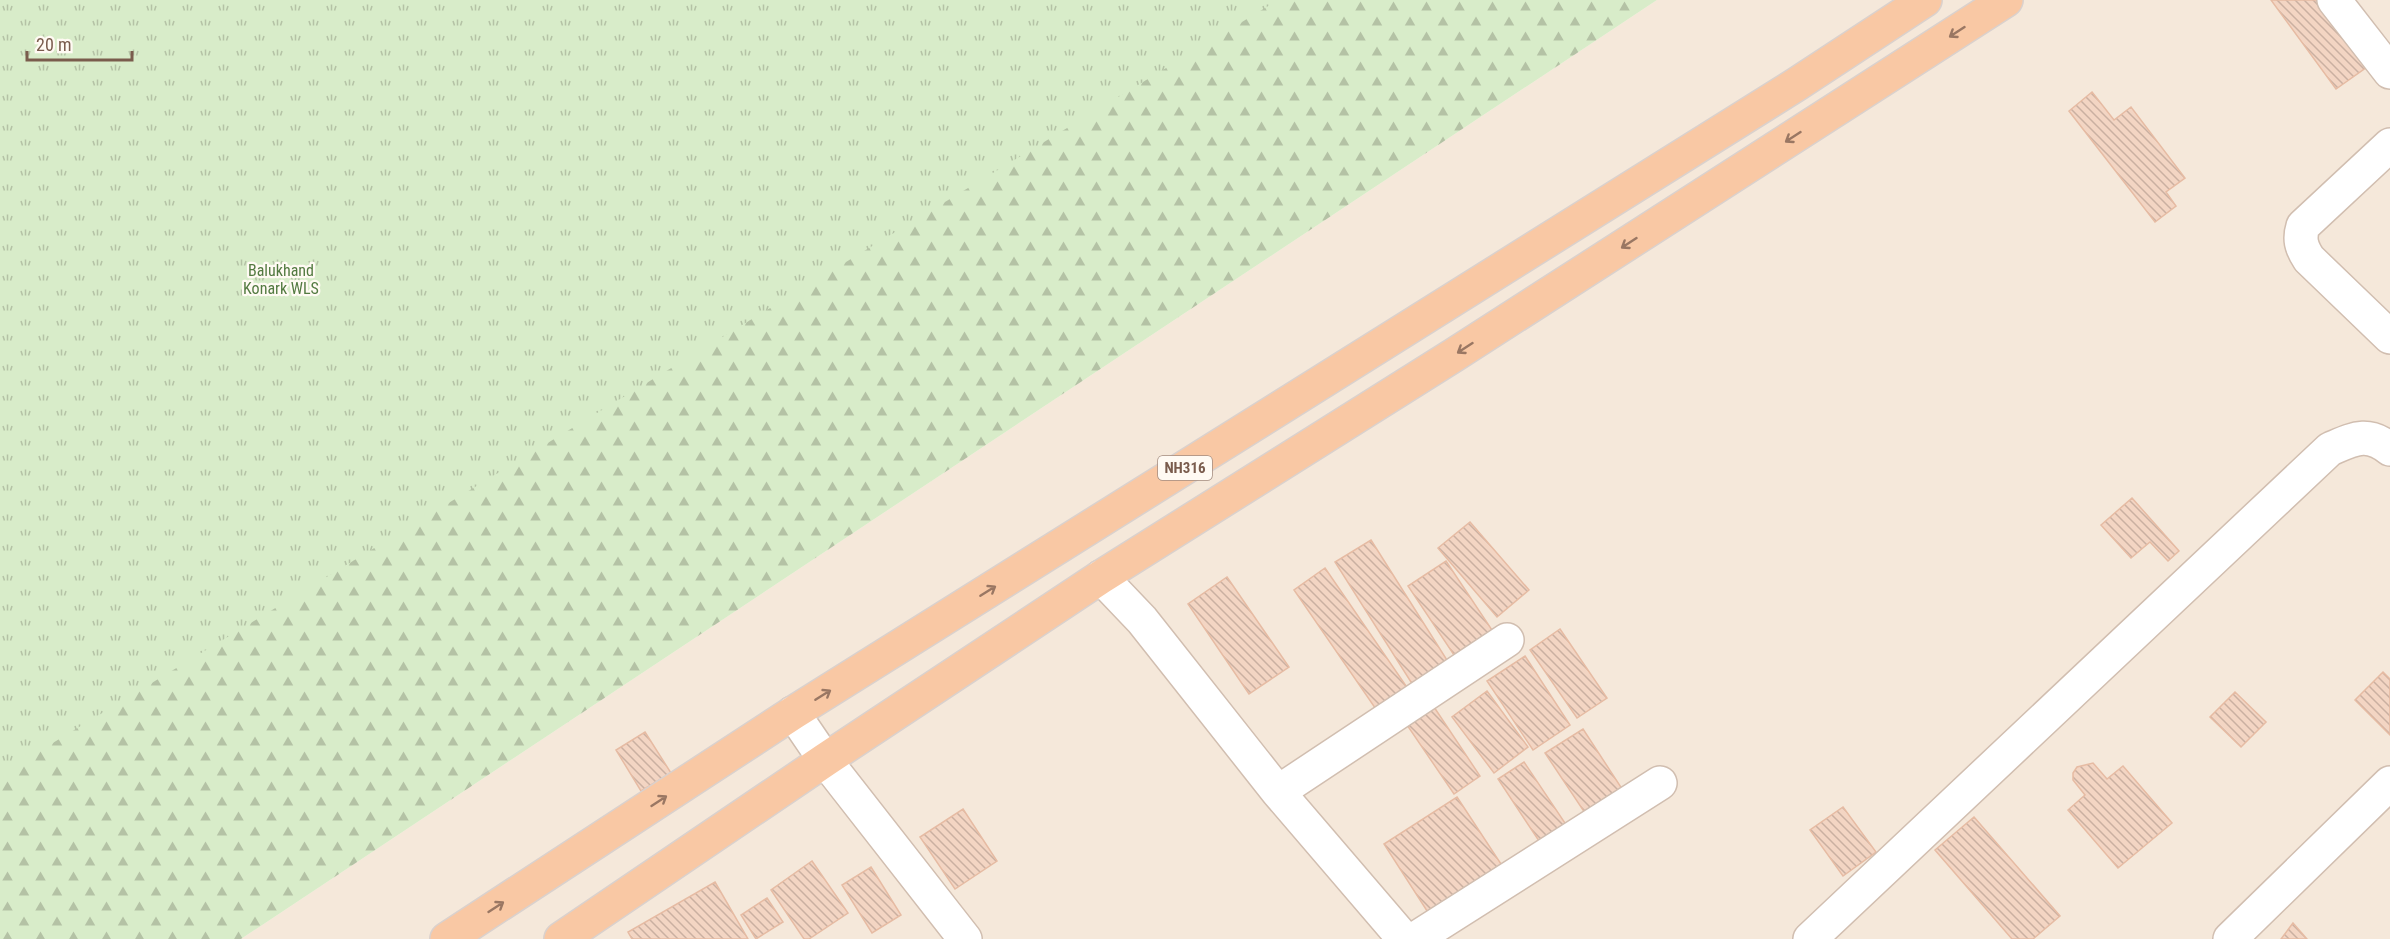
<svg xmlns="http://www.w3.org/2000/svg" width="2390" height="939" viewBox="0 0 2390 939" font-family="'Roboto Condensed',sans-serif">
  <defs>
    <pattern id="forest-firs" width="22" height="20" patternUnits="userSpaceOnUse" patternTransform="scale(1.5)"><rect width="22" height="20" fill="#d8ecc9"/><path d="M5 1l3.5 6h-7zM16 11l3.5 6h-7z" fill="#b4c2a5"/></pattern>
    <pattern id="park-tufts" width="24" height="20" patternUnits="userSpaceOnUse" patternTransform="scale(1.5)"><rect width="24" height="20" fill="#d8ecc9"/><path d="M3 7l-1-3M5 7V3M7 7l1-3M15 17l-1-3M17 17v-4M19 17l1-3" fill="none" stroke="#b4c2a5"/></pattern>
    <pattern id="building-back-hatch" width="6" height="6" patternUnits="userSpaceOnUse" patternTransform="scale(1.5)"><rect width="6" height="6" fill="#f3d5c3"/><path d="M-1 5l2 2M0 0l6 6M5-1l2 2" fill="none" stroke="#cab0a1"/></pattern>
  </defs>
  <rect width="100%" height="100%" fill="#fdf6ec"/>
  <!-- residential -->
  <path fill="#f5e8da" d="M 1657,0 L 2390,0 L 2390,939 L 241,939 Z"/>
  <!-- forest -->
  <path fill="url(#forest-firs)" d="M 0,0 L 1657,0 L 241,939 L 0,939 Z"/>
  <!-- park -->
  <path fill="url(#park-tufts)" d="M 0,0 L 1278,0 L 0,775 Z"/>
  <!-- building -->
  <path fill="url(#building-back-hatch)" stroke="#e6bba3" stroke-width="1.5" d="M 2271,0 L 2318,0 L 2367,67 L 2336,89 Z
    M 2092,92 L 2114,120 L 2131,107 L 2185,178 L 2166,192 L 2176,206 L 2155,222 L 2069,111 Z
    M 2132,498 L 2179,551 L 2168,561 L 2150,542 L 2131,558 L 2101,525 Z
    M 1470,522 L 1529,590 L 1497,617 L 1438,548 Z
    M 1371,540 L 1452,668 L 1416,690 L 1335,562 Z
    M 1446,561 L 1492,630 L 1454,655 L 1408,586 Z
    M 1325,568 L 1413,696 L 1382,718 L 1294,590 Z
    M 1227,577 L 1289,667 L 1249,694 L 1188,604 Z
    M 1560,629 L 1607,698 L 1577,718 L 1530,650 Z
    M 1525,656 L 1570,725 L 1533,750 L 1487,681 Z
    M 2383,672 L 2390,679 L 2390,735 L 2355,700 Z
    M 1487,691 L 1528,747 L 1494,773 L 1452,717 Z
    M 2235,692 L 2266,722 L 2241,747 L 2210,717 Z
    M 1434,707 L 1480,776 L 1454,794 L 1407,725 Z
    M 1583,729 L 1628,798 L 1591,822 L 1545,753 Z
    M 645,732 L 671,773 L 641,791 L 616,750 Z
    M 1524,762 L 1567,826 L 1541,844 L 1498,779 Z
    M 2093,763 L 2107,779 L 2123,766 L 2172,823 L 2118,868 L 2068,810 L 2085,795 L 2073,780 L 2073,773 L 2077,767 Z
    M 1457,797 L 1503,867 L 1429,914 L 1384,844 Z
    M 1843,807 L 1876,852 L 1843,876 L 1810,830 Z
    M 963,809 L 997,861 L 955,889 L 920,837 Z
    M 1974,817 L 2060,916 L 2033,939 L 2012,939 L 1935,850 Z
    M 812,861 L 848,913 L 809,939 L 804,939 L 771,890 Z
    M 871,867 L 901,915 L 872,933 L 842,885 Z
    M 715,882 L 748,939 L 632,939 L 628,932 Z
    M 767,898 L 783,922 L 756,939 L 741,915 Z
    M 2293,923 L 2307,939 L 2281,939 Z"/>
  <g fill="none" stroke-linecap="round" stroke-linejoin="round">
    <!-- minor casing -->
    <g stroke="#d1beb0" stroke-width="36">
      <path id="minor" d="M 2334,0 L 2390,72
        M 2390,145 L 2303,226 C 2299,239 2301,247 2309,259 L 2390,337
        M 1101,577 L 1142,620 L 1278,792 L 1404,939
        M 793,713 L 825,760 L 965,939
        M 1278,792 L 1507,640
        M 1415,939 L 1660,783
        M 1810,939 L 2330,449 C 2354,439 2367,431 2390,449
        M 2230,939 L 2390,783"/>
    </g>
    <!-- trunk casing -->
    <g stroke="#dad1cd" stroke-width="36">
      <path id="trunk" d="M 447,939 L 793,713 L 1797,84 L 1925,0
        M 561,939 L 825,760 L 1101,577 L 1454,355 L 2006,0"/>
    </g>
    <!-- minor -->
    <use href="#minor" stroke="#fff" stroke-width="33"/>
    <!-- trunk -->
    <use href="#trunk" stroke="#f9c8a4" stroke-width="33"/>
  </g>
  <!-- one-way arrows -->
  <defs><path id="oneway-shaft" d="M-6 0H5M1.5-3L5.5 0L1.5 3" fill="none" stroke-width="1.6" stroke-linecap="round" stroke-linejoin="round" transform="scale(1.5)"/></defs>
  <g stroke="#9a7763">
    <use href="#oneway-shaft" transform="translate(1957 32) rotate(147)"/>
    <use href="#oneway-shaft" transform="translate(1793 137) rotate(147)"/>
    <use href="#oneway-shaft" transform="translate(1629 243) rotate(147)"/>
    <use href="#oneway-shaft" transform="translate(1465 348) rotate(147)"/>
    <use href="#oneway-shaft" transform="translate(988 591) rotate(-32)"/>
    <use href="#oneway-shaft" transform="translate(823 695) rotate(-32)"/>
    <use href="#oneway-shaft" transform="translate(659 801) rotate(-33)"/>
    <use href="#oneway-shaft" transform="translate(496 907) rotate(-33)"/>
  </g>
  <g text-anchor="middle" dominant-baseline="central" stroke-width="4.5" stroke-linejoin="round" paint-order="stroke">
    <!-- shield labels -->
    <rect fill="#fffaf3" stroke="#a28b7f" stroke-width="1.5" x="1158" y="456" width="54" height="24" rx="4.5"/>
    <g font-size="15" font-weight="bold" fill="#7a5c4d">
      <text x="1185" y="468">NH316</text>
    </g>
    <!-- park labels -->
    <g font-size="16" fill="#537a41" stroke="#fffaf3">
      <text x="281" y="270">Balukhand<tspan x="281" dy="18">Konark WLS</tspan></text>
    </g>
  </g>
  <!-- scale -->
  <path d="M27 51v9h105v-9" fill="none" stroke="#7a5c4d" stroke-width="3"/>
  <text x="36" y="51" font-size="18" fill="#7a5c4d" stroke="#fffaf3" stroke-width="4.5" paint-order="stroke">20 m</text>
</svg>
